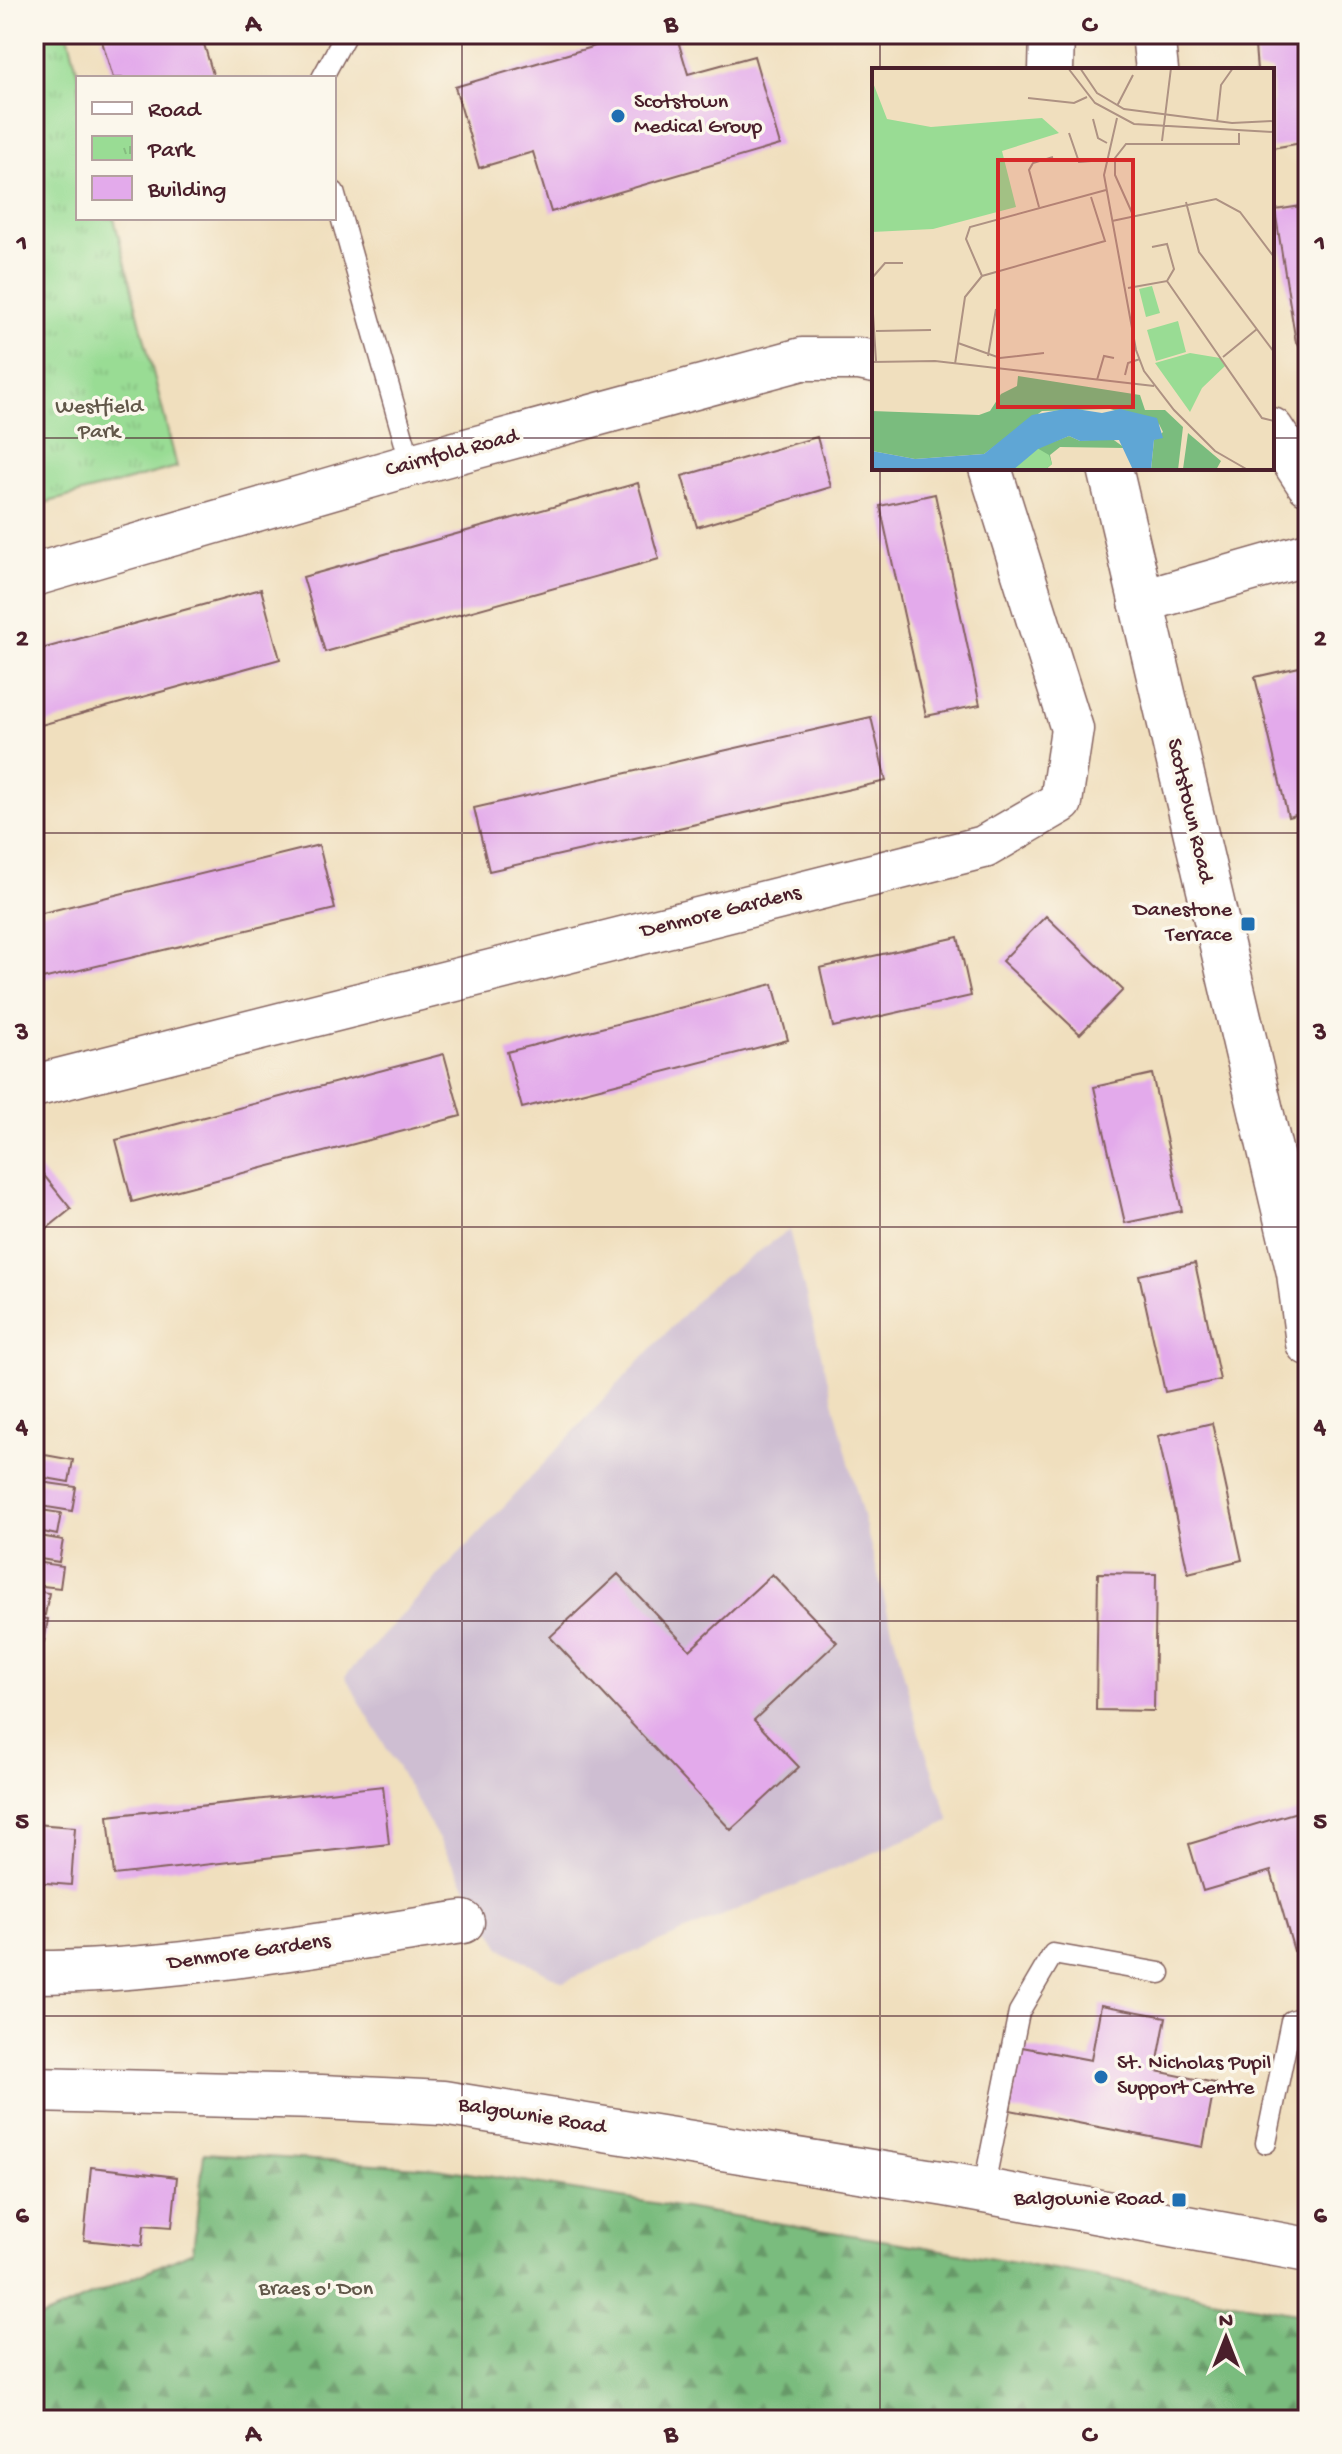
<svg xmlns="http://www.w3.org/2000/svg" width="1342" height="2454" viewBox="0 0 1342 2454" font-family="'Gochi Hand',sans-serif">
  <defs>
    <pattern id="forest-firs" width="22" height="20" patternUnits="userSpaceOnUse" patternTransform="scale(2)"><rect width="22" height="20" fill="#7abc7e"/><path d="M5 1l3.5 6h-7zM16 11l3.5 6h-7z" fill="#669867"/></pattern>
    <pattern id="park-tufts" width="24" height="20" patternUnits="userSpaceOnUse" patternTransform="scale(2)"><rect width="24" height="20" fill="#99dc94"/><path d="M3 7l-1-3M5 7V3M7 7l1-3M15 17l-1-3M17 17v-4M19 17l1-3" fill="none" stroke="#85bc80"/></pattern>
  </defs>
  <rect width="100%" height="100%" fill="#fbf7ec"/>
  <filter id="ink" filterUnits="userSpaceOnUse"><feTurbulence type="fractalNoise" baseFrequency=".0125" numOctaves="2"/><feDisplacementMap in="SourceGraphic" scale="16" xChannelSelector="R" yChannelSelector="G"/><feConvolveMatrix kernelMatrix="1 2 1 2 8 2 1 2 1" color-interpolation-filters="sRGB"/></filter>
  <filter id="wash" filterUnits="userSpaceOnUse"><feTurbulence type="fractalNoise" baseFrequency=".006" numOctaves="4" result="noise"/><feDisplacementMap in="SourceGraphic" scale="32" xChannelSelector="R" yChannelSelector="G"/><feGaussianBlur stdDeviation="1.8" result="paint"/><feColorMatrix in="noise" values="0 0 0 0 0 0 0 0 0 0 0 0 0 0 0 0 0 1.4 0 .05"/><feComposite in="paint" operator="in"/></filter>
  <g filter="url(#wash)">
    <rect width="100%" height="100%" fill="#f0dfbe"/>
    <!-- industrial -->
    <path fill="#cebed2" d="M 789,1230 L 919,1733 L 950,1821 L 563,1982 L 501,1948 L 345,1676 L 709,1287 Z"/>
    <!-- forest -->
    <path fill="url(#forest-firs)" stroke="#626e54" stroke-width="2" d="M 204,2153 L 437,2168 L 925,2247 L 1308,2315 L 1308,2420 L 34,2420 L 34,2321 L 193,2251 Z"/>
    <!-- park -->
    <path fill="url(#park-tufts)" stroke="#727e60" stroke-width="2" d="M 34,34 L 68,34 L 79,78 L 78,218 L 114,218 L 177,467 L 34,506 Z"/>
    <g id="blocks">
      <!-- building -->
      <path fill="#e3aaeb" d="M 114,34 L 201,34 L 214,78 L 113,78 L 101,38 Z
        M 636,34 L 676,34 L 688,74 L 754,56 L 780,145 L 551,212 L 533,152 L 479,168 L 455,87 Z
        M 1254,34 L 1308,34 L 1308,142 L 1272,148 L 1272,70 L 1257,70 Z
        M 1308,205 L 1308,352 L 1296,343 L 1275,210 Z
        M 817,437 L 831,487 L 697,527 L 682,476 Z
        M 638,483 L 659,559 L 325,652 L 303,577 Z
        M 935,494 L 980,705 L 926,716 L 880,506 Z
        M 261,589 L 280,659 L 34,727 L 34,651 Z
        M 1308,665 L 1308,812 L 1288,817 L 1255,677 Z
        M 871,717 L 886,781 L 489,871 L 474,808 Z
        M 319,845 L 335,909 L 34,981 L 34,915 Z
        M 1046,916 L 1123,990 L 1080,1034 L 1002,961 Z
        M 958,937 L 971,996 L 833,1027 L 820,968 Z
        M 773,984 L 788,1040 L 522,1108 L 507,1052 Z
        M 444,1054 L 461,1116 L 132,1202 L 116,1140 Z
        M 1152,1074 L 1182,1211 L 1125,1223 L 1094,1087 Z
        M 34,1163 L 71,1209 L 34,1239 Z
        M 1195,1263 L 1220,1380 L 1165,1392 L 1139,1275 Z
        M 1212,1423 L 1242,1560 L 1188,1573 L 1158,1436 Z
        M 34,1453 L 73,1460 L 69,1482 L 34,1476 Z
        M 34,1481 L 76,1487 L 72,1511 L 34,1505 Z
        M 34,1509 L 61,1513 L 57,1535 L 34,1530 Z
        M 34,1535 L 63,1540 L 59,1562 L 34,1558 Z
        M 34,1562 L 63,1566 L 60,1588 L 34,1585 Z
        M 1098,1573 L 1156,1574 L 1154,1711 L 1096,1710 Z
        M 618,1574 L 690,1650 L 772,1574 L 837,1642 L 754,1720 L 799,1767 L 731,1830 L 550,1637 Z
        M 34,1591 L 49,1593 L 45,1615 L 34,1613 Z
        M 34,1617 L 48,1619 L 44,1642 L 34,1641 Z
        M 383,1786 L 389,1844 L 114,1875 L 108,1816 Z
        M 1307,1809 L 1308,1947 L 1294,1951 L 1271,1871 L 1203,1891 L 1189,1844 Z
        M 34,1824 L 75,1827 L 71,1885 L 34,1882 Z
        M 1101,2005 L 1166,2017 L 1156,2071 L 1215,2083 L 1203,2147 L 1010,2110 L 1022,2047 L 1091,2060 Z
        M 34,2160 L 41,2160 L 36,2203 L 34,2203 Z
        M 91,2167 L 177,2177 L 172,2227 L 144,2225 L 142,2246 L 84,2240 Z"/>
    </g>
  </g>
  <g filter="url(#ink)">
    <use href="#blocks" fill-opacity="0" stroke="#84625e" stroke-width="2"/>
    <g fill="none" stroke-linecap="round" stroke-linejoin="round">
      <!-- service casing -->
      <g stroke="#84625e" stroke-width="23">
        <path id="service" d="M 322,78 L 346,34
          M 334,192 L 411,465
          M 1266,2143 L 1291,2021 L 1308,2015
          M 983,2191 L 1019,2012 L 1053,1954 L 1160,1973"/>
      </g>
      <!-- minor casing -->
      <g stroke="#84625e" stroke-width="45">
        <path id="minor" d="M 1153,34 L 1157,70
          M 1272,429 L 1308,484
          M 34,575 L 411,465 L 802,359 L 859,359 L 874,362
          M 1140,602 L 1308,554
          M 34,1086 L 984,847 L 1061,802 L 1072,729 L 990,468
          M 34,1972 C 174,1972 323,1943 463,1922"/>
      </g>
      <!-- tertiary casing -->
      <g stroke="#84625e" stroke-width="47">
        <path id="tertiary" d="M 1051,70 L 1052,34
          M 1110,468 L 1299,1273 L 1308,1343
          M 34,2090 L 321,2097 L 443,2103 L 946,2184 L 1308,2250"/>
      </g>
      <!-- service -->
      <use href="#service" stroke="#fff" stroke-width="20"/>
      <!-- minor -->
      <use href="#minor" stroke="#fff" stroke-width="42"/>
      <!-- tertiary -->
      <use href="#tertiary" stroke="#fff" stroke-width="44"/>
    </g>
  </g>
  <!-- grid -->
  <path fill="none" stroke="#4a1f2b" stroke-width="2" stroke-opacity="0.55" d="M 462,34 L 462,2420M 880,34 L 880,70M 34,438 L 874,438M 1272,438 L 1308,438M 880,468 L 880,2420M 34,833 L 1308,833M 34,1227 L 1308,1227M 34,1621 L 1308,1621M 34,2016 L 1308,2016"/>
  <!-- markers -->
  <g fill="#1f6fb2" stroke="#fbf7ec" stroke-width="3">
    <circle cx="618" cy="116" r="8"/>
    <rect x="1240" y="916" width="16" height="16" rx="4"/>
    <circle cx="1101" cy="2077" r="8"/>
    <rect x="1171" y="2192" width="16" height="16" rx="4"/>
  </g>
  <g text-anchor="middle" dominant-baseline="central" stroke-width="7" stroke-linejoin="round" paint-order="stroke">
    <!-- poi labels -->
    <g font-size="22" fill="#4a1f2b" stroke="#fbf7ec" text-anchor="start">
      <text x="634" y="103">Scotstown<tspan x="634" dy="25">Medical Group</tspan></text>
      <text x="1232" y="911" text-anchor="end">Danestone<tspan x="1232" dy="25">Terrace</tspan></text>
      <text x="1117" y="2064">St. Nicholas Pupil<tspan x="1117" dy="25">Support Centre</tspan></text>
      <text x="1163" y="2200" text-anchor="end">Balgownie Road</text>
    </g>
    <!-- park labels -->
    <g font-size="22" fill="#62584a" stroke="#fbf7ec">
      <text x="99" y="408">Westfield<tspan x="99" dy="25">Park</tspan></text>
      <text x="316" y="2290">Braes o' Don</text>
    </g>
    <!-- street labels -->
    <g font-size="22" fill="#4a1f2b" stroke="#fbf7ec">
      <text transform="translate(452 454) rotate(-15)">Cairnfold Road</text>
      <text transform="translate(1189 811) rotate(77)">Scotstown Road</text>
      <text transform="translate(721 913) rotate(-14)">Denmore Gardens</text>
      <text transform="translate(249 1953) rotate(-8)">Denmore Gardens</text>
      <text transform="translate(532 2117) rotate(9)">Balgownie Road</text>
    </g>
  </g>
  <!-- overview -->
  <g transform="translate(872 68)">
    <rect width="402" height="402" fill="#f0dfbe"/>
    <path d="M 146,308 L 268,327 L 273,342 L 293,342 L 311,359 L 306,402 L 279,402 L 282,372 L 291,364 L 287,356 L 238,341 L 170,343 L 112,386 L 43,391 L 0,383 L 0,343 L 107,347 L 118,343 L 129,326 L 145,318 ZM 316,365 L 349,393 L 344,402 L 311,401 ZM 197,368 L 208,373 L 239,370 L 253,380 L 188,379 L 178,387 L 180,396 L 173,402 L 141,402 L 165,380 Z" fill="#7abc7e"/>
    <path d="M 0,12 L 15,51 L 59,59 L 170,50 L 187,65 L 130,83 L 144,139 L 61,161 L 0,164 ZM 318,285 L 348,290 L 353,298 L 330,320 L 318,344 L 283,295 ZM 165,380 L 177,387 L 180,396 L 173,402 L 140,401 Z" fill="#99dc94"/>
    <path d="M 280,218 L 288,245 L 274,249 L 267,221 ZM 306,253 L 314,284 L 284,293 L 275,262 Z" fill="#99dc94"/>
    <path d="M 198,340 L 230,345 L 248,341 L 285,350 L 291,370 L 282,372 L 279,402 L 261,402 L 247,372 L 208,373 L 197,368 L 166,381 L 141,402 L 0,402 L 0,383 L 43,391 L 112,386 L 160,347 Z" fill="#5fa6d5"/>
    <path fill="none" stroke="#ae9283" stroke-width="2" d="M 196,0 L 223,35 L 262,56 L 402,64M 208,0 L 225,25 L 252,41 L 360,55 L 402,53M 156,30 L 202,35 L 215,29M 245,38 L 261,7M 245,50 L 232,107 L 264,282 L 272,303 L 302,342 L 343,383 L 376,402M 221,51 L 226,70 L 235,75M 345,54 L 349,17 L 361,0M 197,65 L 207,94 L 232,92M 290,73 L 299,0M 314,134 L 327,184 L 402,284M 167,139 L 157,102 L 161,95 L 181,89M 261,147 L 243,107 L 243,90 L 254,76 L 367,76 L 367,65M 240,153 L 344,131 L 368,144 L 402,189M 280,179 L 295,176 L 302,201 L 295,213M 110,208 L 94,171 L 98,159 L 234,122M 0,210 L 13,195 L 31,195M 256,220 L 295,213 L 390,350 L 402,353M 0,230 L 4,293M 4,263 L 59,262M 86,275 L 128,290 L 172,285M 116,288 L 124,241M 351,289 L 385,261M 0,294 L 63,293 L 282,318M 83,296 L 93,229 L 110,208 L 233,173 L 219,129M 253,307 L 256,295 L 268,291M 225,312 L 232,288 L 242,290"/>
    <path fill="#d62828" fill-opacity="0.15" stroke="#d62828" stroke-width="4" d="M 126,92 L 261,92 L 261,339 L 126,339 Z"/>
    <rect width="402" height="402" fill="none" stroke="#4a1f2b" stroke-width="4"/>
  </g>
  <!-- margin -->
  <rect width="1342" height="2454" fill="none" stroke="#fbf7ec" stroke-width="88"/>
  <!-- legend -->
  <rect x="76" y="76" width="260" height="144" fill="#fbf7ec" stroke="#b4a19f" stroke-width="2"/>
  <rect x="92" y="102" width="40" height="12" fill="#ffffff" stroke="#b4a19f" stroke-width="2"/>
  <text x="148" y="116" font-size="24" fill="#4a1f2b">Road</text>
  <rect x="92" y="136" width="40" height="24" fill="url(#park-tufts)" stroke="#b4a19f" stroke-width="2"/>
  <text x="148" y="156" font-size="24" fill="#4a1f2b">Park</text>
  <rect x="92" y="176" width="40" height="24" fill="#e3aaeb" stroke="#b4a19f" stroke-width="2"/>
  <text x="148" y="196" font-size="24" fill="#4a1f2b">Building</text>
  <!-- north arrow -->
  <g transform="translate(1226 2338)" stroke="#fbf7ec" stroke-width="6" paint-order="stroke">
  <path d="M0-6L14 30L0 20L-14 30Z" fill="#4a1f2b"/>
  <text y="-12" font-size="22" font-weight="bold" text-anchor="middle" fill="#4a1f2b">N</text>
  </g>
  <rect x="44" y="44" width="1254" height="2366" fill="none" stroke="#4a1f2b" stroke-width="3"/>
  <g font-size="26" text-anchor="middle" font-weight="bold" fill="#4a1f2b">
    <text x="253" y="31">A</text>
    <text x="671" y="31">B</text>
    <text x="1089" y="31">C</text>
    <text x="22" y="250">1</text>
    <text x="1320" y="250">1</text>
    <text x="22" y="645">2</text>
    <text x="1320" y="645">2</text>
    <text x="22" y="1039">3</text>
    <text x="1320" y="1039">3</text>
    <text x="22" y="1433">4</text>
    <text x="1320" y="1433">4</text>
    <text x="22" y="1828">5</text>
    <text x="1320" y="1828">5</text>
    <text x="22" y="2222">6</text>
    <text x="1320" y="2222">6</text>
    <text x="253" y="2441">A</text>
    <text x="671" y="2441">B</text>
    <text x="1089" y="2441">C</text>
  </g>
</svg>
